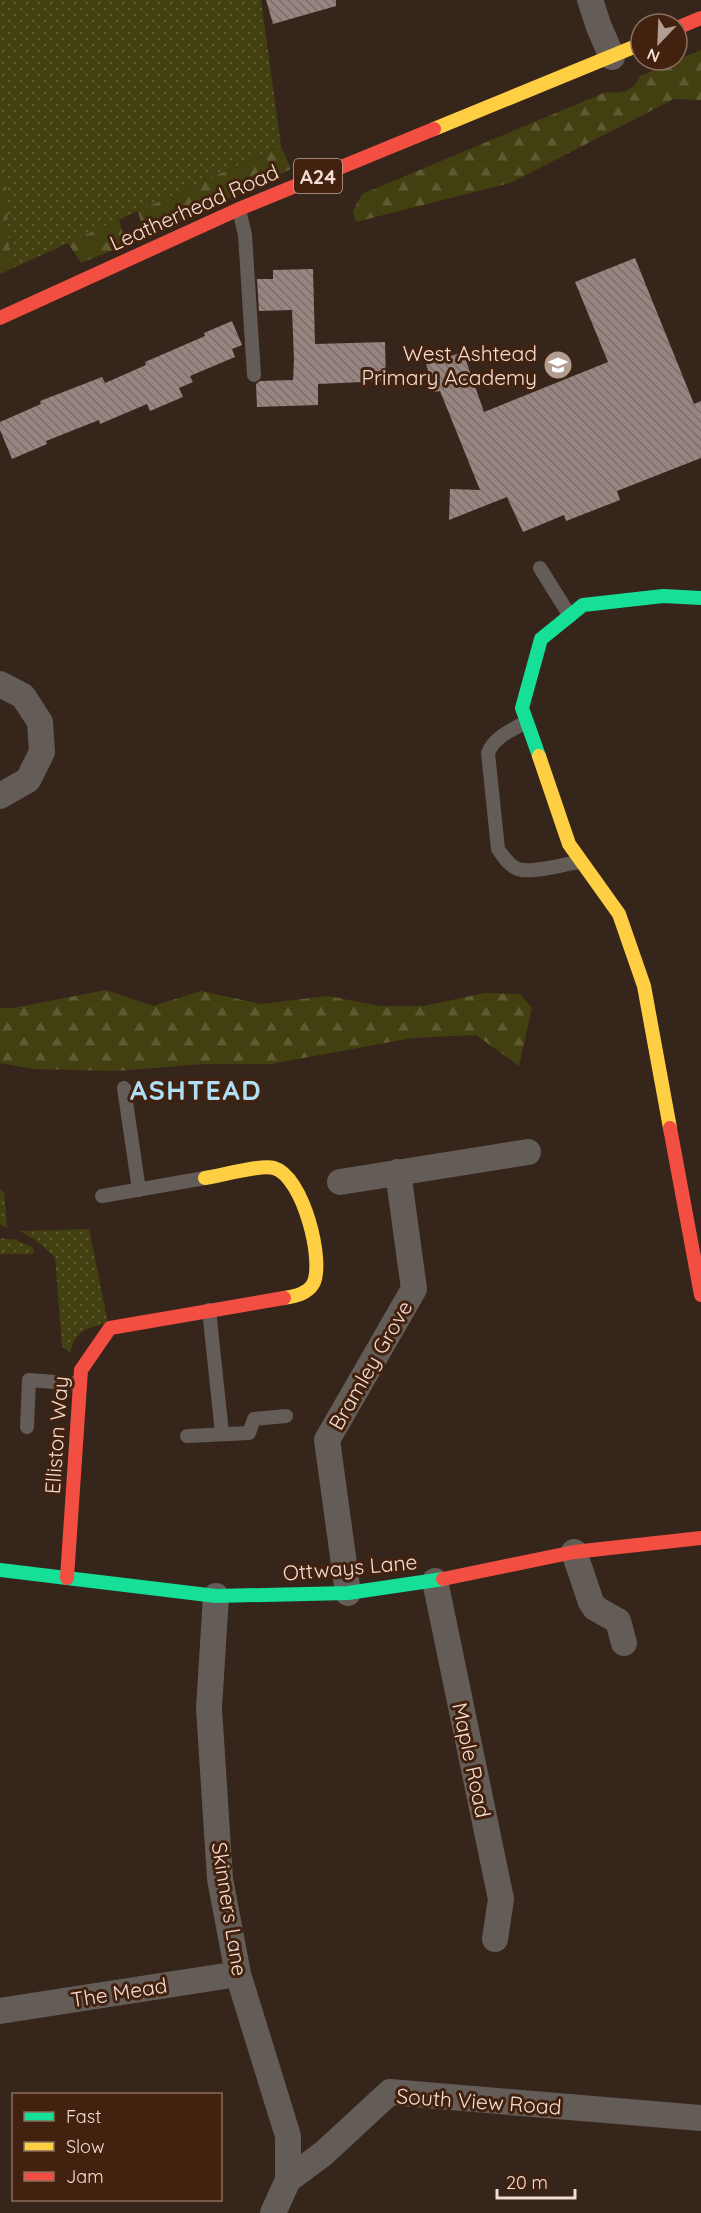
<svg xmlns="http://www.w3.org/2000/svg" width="701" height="2213" viewBox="0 0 701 2213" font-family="Quicksand,sans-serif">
  <defs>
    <pattern id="grass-dots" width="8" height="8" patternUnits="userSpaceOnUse" patternTransform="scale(1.5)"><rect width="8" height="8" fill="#424010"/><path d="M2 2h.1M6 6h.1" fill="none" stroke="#5e5b32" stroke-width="1.8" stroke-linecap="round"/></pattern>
    <pattern id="forest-firs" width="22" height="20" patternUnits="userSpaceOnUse" patternTransform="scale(1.5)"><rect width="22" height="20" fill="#424010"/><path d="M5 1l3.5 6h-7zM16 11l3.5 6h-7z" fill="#5e5b32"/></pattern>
    <pattern id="building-back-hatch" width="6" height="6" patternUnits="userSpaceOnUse" patternTransform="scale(1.5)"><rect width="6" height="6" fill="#968580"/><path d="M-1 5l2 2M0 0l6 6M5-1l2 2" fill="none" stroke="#7b6e69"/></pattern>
  </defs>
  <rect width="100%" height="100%" fill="#36251b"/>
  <!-- grass -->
  <path fill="url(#grass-dots)" d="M 0,0 L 261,0 L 281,146 L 0,274 Z
    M 0,1189 L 4,1193 L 7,1228 L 0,1224 Z
    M 89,1229 L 108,1323 C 85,1329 77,1329 70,1353 L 62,1346 L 55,1258 C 45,1246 33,1238 20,1231 Z
    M 0,1238 L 16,1240 L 33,1247 L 34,1254 L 0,1254 Z"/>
  <!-- forest -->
  <path fill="url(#forest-firs)" d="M 701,50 L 701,100 L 674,99 L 510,183 L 356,222 L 353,211 L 362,194 L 606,92 C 624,94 632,92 640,76 Z
    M 281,146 L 291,169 L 153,234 L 143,230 L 138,211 Z
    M 0,167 L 6,188 L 10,269 L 0,274 Z
    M 119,219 L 126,245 L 81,263 L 68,243 Z
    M 106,990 L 153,1006 L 201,991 L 260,1004 L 328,996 L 380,1006 L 423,1006 L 485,993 L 520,994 L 532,1008 L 519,1066 L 476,1035 L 412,1038 L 271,1064 L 204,1064 L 116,1071 L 33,1069 L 0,1063 L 0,1008 L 13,1008 Z"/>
  <!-- building -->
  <path fill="url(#building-back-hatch)" d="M 266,0 L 336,0 L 336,6 L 273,24 Z
    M 635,258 L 694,404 L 701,401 L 701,458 L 617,491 L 620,500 L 566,521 L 564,515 L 523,532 L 507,497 L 449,520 L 450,489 L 480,490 L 440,391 L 435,392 L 426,364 L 463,352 L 484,412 L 608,362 L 575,282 Z
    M 313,269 L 315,344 L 385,342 L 386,381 L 318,384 L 318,405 L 257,407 L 256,384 L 260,381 L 293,380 L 294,360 L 292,310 L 259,311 L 257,279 L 273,279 L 273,270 Z
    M 232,321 L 242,345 L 232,349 L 235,357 L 190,376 L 193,382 L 179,388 L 183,397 L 150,411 L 147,404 L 100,424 L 99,420 L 46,441 L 47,444 L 12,459 L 0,430 L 0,422 L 41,404 L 40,401 L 102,377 L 105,383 L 146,365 L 145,362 L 205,336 L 204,333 Z"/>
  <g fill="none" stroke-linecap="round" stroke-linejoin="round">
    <!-- lane -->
    <path stroke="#645c57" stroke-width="14" d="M 239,209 L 245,235 L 254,375
      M 540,568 L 570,616
      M 526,722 C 512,730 494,737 488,753 L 498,849 C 503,856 509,866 518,869 C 532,874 564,864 579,862
      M 124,1088 L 139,1190
      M 102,1196 L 205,1178
      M 209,1310 L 222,1433
      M 27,1427 L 29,1380 L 80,1384
      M 187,1436 L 249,1433 L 254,1419 L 286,1416"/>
    <!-- street -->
    <path stroke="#645c57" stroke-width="26" d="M 590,0 L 599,27 L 612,57
      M 0,684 L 23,696 L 40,722 L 42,752 L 28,780 L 0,796
      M 340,1182 L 528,1152
      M 574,1552 L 591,1602 L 595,1608 L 618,1621 L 624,1643
      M 435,1581 L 501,1899 L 495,1939
      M 348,1593 L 327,1440 L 414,1289 L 398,1172
      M 216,1596 L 209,1708 L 220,1879 L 238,1974 L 288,2136 L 288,2180 L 273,2213
      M 0,2011 L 238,1974
      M 288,2180 L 324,2153 L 390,2092 L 701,2118"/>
    <!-- fast -->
    <path stroke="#16e098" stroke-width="14" d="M 539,756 L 522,708 L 541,639 L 583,605 L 663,596 L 701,598
      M 0,1570 L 216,1596 L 348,1593 L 443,1579"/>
    <!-- slow -->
    <path stroke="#ffcf43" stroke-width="14" d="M 434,129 L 641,44
      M 539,756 L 569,844 L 619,914 L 644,986 L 670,1128
      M 205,1178 C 220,1176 262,1164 274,1168 C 303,1176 325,1262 313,1284 C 307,1294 295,1296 284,1298"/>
    <!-- jam -->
    <path stroke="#f24e42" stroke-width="14" d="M 677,28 L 701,18
      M 0,318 L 239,209 L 434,129
      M 670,1128 L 701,1295
      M 67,1578 L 81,1370 L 110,1328 L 284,1298
      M 443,1579 L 574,1552 L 701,1538"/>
  </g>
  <!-- icons -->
  <defs>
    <g id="school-disc" transform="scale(1.5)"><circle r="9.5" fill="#b29d93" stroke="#42220f"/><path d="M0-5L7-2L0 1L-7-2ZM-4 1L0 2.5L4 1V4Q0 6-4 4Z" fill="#fff"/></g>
  </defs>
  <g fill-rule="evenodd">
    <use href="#school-disc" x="558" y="365"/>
  </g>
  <g text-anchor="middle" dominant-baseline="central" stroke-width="6" stroke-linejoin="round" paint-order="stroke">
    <!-- shield labels -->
    <rect fill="#42220f" stroke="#bfa698" stroke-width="1.5" x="294" y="159" width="48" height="34" rx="4.5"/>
    <g font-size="20" font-weight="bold" fill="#f4ded3">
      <text x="318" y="176">A24</text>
    </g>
    <!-- street labels -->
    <g font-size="21" fill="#f4ded3" stroke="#42220f">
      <text transform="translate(194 207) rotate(-24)">Leatherhead Road</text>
      <text transform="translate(370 1365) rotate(-60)">Bramley Grove</text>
      <text transform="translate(56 1435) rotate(-86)">Elliston Way</text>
      <text transform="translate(350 1567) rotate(-5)">Ottways Lane</text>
      <text transform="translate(472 1760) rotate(78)">Maple Road</text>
      <text transform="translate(230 1909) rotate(81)">Skinners Lane</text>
      <text transform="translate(119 1992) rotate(-9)">The Mead</text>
      <text transform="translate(479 2101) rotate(4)">South View Road</text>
    </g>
    <!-- poi labels -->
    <g font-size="21" fill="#f4ded3" stroke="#42220f" text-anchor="end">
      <text x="537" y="353">West Ashtead<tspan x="537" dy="24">Primary Academy</tspan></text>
    </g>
    <!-- district labels -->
    <g font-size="27" font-weight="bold" letter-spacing="1.5" fill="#aedff6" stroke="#42220f">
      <text x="196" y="1090">ASHTEAD</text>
    </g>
  </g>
  <!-- legend -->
  <rect x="12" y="2093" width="210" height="108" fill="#42220f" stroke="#896d5d" stroke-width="1.5"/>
  <rect x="24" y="2112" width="30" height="9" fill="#16e098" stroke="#896d5d" stroke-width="1.5"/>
  <text x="66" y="2123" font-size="18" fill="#f4ded3">Fast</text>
  <rect x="24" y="2142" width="30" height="9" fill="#ffcf43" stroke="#896d5d" stroke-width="1.5"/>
  <text x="66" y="2153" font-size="18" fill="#f4ded3">Slow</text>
  <rect x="24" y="2172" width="30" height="9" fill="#f24e42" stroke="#896d5d" stroke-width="1.5"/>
  <text x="66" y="2183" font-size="18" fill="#f4ded3">Jam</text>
  <!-- north arrow -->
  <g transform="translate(659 42) rotate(203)"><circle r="28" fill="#42220f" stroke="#896d5d" stroke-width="1.5"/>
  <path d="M0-4.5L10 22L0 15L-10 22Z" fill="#b29d93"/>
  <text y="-9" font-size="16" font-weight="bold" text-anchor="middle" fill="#f4ded3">N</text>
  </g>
  <!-- scale -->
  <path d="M497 2189v9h78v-9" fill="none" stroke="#f4ded3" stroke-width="3"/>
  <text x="506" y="2189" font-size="18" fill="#f4ded3" stroke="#42220f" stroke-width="4.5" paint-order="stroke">20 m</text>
</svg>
